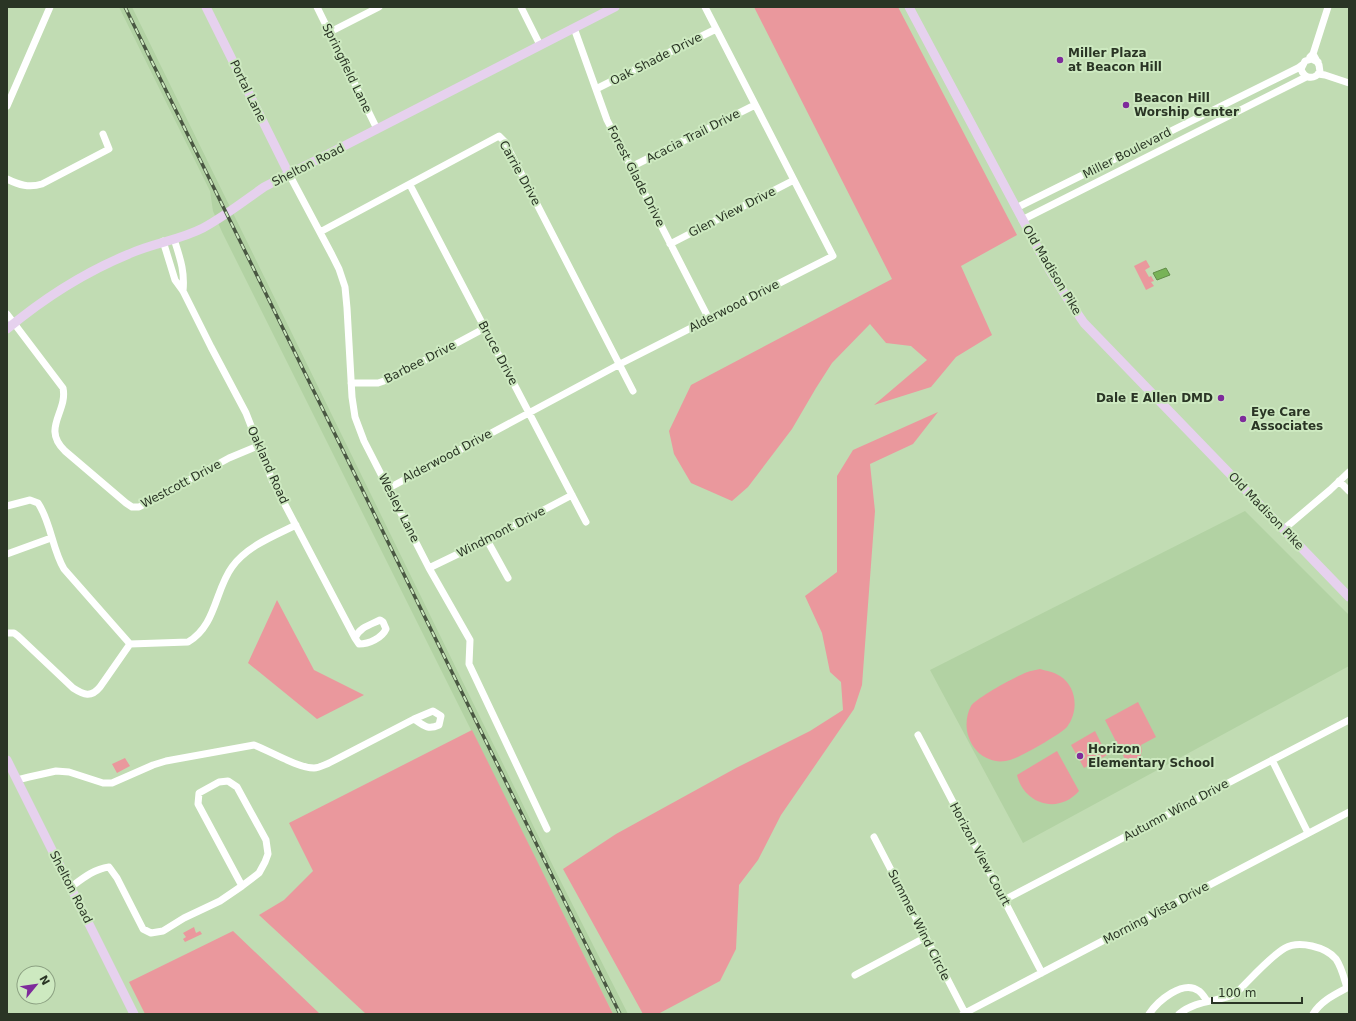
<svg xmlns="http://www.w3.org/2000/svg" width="1356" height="1021" viewBox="0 0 1356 1021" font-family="'DejaVu Sans',sans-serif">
  <rect width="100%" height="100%" fill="#c1dcb3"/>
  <!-- built -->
  <path fill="#b2d2a3" d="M 119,7 L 132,7 L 554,868 L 628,1014 L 613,1014 L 222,232 L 213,211 L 210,191 Z
    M 1245,511 L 1349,615 L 1349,666 L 1023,843 L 930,670 Z"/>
  <!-- green -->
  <path fill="#ea989d" d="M 754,7 L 898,7 L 1017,235 L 961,266 L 992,335 L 956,357 L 931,387 L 874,405 L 927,360 L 911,346 L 886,343 L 870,324 L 832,363 L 816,388 L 792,429 L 748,487 L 732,501 L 691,483 L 674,454 L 669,431 L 691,385 L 892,279 Z
    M 1146,260 L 1150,267 L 1145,270 L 1149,277 L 1151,276 L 1154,281 L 1151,282 L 1154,286 L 1146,290 L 1134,266 Z
    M 938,412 L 913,444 L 870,464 L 875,511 L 862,685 L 854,709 L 781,815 L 758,860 L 739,885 L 736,949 L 720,981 L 658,1014 L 643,1014 L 563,869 L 616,834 L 736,768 L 810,731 L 843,710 L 841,682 L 830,672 L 822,633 L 805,596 L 837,572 L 837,476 L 853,450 Z
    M 277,600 L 314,670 L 364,695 L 317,719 L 248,663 Z
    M 1040,669 C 1047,671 1054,672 1060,676 C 1077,687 1079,711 1067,727 C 1061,734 1019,758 1010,760 C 1004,762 995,762 989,759 C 980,756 972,747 969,738 C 965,728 966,715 971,706 C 976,698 1021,673 1031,671 C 1034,670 1037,670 1040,669 Z
    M 1138,702 L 1156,737 L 1141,745 L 1142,751 L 1140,758 L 1128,765 L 1105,720 Z
    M 472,730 L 613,1014 L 366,1014 L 259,915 L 284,900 L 313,871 L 289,823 Z
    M 1095,731 L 1107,755 L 1084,768 L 1071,745 Z
    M 1057,751 L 1079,791 C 1058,815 1024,804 1017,775 Z
    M 125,758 L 130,766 L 117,773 L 112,764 Z
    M 194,927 L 196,933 L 200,931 L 202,934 L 185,942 L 183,939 L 186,937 L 183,933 Z
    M 233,931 L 320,1014 L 145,1014 L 129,982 Z"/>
  <!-- water -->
  <path fill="#78b357" stroke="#618d48" d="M 1166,268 L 1170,275 L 1157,280 L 1153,273 Z"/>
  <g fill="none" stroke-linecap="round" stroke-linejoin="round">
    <!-- street -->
    <path stroke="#fff" stroke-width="7" d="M 317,7 L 377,129
      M 521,7 L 540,45
      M 574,28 L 607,120 L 709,319
      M 330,32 L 379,7
      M 1313,54 L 1319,65 L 1320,72 C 1314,80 1304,79 1301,69 L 1305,61 L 1312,59 L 1318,62
      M 1310,57 L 1313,54 L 1328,7
      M 1318,74 L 1325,75 L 1349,83
      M 596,89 L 716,29
      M 7,106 L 50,7
      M 631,167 L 755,105
      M 289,174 L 332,255 L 339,269 L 345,287 L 347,308 L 352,397 L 355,417 L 364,441 L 429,568 L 470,640 L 469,664 L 547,829
      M 7,179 C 19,185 29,188 42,184 L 109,149 L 103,134
      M 410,185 L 586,522
      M 1016,208 L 1298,68 L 1302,65
      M 1022,220 L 1306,77
      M 320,232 L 499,136 L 505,142 L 633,391
      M 174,239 C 180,258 185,271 183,291
      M 163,241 L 175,280 L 183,291 L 211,347 L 246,413 L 272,480 L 355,638
      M 670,244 L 794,180
      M 7,314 L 63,388 C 68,412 41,428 65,451 L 126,503 L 132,507 L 139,507 L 229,458 L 258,446
      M 351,383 L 378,383 L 390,379 L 485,328
      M 1339,481 L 1349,491
      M 389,488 L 620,364 L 833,256 L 705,7
      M 7,506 L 30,500 L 38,503 C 51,522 52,549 64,569 L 130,644
      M 1284,529 L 1330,490 L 1349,472
      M 487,540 L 508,578
      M 7,554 L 51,538
      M 429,568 L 487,540 L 572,495
      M 380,620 L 383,622 L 386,629 C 382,638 369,644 359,644 L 355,638 C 360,627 370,625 380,620 Z
      M 7,633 L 14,633 L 18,636 L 73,688 C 84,695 91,698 100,687 L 130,644
      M 130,644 L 188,642 C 216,626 215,590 232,567 C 247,546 274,536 296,525
      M 433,711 L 441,716 L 439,725 C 428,730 424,726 414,719 Z
      M 918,735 L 1042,973
      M 1272,760 L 1308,833
      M 17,780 L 29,777 L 56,771 L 69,772 L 103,783 L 112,783 L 153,765 L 166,761 L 254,745 C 270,751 298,768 314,768 C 319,768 324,765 329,763 L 414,719
      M 228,781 L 237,787 L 266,840 L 268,854 L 265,862 L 259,873 L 242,886 L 198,804 L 199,793 L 219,782 Z
      M 874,837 L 965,1013
      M 71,887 C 83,878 94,869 109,867 L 117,878 L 143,929 L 151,933 L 163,931 L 184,918 L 220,901 L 242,886
      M 1004,900 L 1349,720
      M 855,975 L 926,937
      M 963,1014 L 1349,812
      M 1149,1014 C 1158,1001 1183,979 1199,991 C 1202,993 1205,998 1207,1001
      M 1179,1014 C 1196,1000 1217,1002 1235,994 C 1250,980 1268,958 1285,948 C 1299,940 1326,947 1336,959 C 1342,968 1344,978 1347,988 C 1334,995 1321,1001 1313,1014"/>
    <!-- secondary -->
    <path stroke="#e6d1ee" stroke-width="9" d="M 206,7 L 289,174
      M 909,7 L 1049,269 L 1069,301 L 1084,323 L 1349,597
      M 7,329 C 43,299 85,272 129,254 C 153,243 180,240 203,228 C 225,216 244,201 264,187 L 615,7
      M 7,760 L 134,1014"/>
    <!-- rail casing -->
    <g stroke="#495742" stroke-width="3.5">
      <path id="rail" d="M 125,7 L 620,1014"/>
    </g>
    <!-- rail -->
    <use href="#rail" stroke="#cde9c0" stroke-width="2" stroke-dasharray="6" stroke-linecap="butt"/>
  </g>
  <!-- markers -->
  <g fill="#7e2b9b" stroke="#cde9c0" stroke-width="1.5">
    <circle cx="1060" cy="60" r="4"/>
    <circle cx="1126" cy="105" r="4"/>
    <circle cx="1221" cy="398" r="4"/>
    <circle cx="1243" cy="419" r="4"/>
    <circle cx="1080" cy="756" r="4"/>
  </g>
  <g text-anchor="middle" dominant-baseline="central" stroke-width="4" stroke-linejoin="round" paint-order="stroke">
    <!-- poi labels -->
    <g font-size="12" font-weight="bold" fill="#2a3525" stroke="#cde9c0" text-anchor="start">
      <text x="1068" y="53">Miller Plaza<tspan x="1068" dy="14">at Beacon Hill</tspan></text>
      <text x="1134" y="98">Beacon Hill<tspan x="1134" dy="14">Worship Center</tspan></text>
      <text x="1213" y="398" text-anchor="end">Dale E Allen DMD</text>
      <text x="1251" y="412">Eye Care<tspan x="1251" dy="14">Associates</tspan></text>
      <text x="1088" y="749">Horizon<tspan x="1088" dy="14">Elementary School</tspan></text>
    </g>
    <!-- street labels -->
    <g font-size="12" fill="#2a3525" stroke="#cde9c0">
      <text transform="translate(656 59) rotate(-27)">Oak Shade Drive</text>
      <text transform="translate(347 68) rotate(64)">Springfield Lane</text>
      <text transform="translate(248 91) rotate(64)">Portal Lane</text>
      <text transform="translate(693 136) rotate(-27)">Acacia Trail Drive</text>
      <text transform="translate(1127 153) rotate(-27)">Miller Boulevard</text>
      <text transform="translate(308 165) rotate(-27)">Shelton Road</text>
      <text transform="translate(520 173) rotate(61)">Carrie Drive</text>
      <text transform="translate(636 176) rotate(63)">Forest Glade Drive</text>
      <text transform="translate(732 212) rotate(-27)">Glen View Drive</text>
      <text transform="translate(1052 270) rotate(59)">Old Madison Pike</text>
      <text transform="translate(734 306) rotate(-27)">Alderwood Drive</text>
      <text transform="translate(498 353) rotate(62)">Bruce Drive</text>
      <text transform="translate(420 362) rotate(-27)">Barbee Drive</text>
      <text transform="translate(447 456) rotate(-28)">Alderwood Drive</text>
      <text transform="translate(268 465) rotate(66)">Oakland Road</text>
      <text transform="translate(181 484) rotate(-28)">Westcott Drive</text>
      <text transform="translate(399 508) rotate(63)">Wesley Lane</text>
      <text transform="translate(1266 511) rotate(46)">Old Madison Pike</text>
      <text transform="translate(501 532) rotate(-27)">Windmont Drive</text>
      <text transform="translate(1176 810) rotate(-28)">Autumn Wind Drive</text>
      <text transform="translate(980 854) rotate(62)">Horizon View Court</text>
      <text transform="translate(71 887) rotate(63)">Shelton Road</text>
      <text transform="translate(1156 913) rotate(-28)">Morning Vista Drive</text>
      <text transform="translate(919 925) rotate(63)">Summer Wind Circle</text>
    </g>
  </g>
  <!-- border -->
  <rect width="1356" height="1021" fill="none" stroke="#2a3525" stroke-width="16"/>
  <!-- north arrow -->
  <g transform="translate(36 985) rotate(61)"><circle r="19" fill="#cde9c0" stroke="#8ca182"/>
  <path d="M0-3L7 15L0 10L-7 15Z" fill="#7e2b9b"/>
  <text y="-6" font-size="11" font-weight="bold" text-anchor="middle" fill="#2a3525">N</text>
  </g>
  <!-- scale -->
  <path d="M1212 997v6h90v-6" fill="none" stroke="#2a3525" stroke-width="2"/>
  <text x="1218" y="997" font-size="12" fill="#2a3525" stroke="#cde9c0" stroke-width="3" paint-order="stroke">100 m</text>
</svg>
